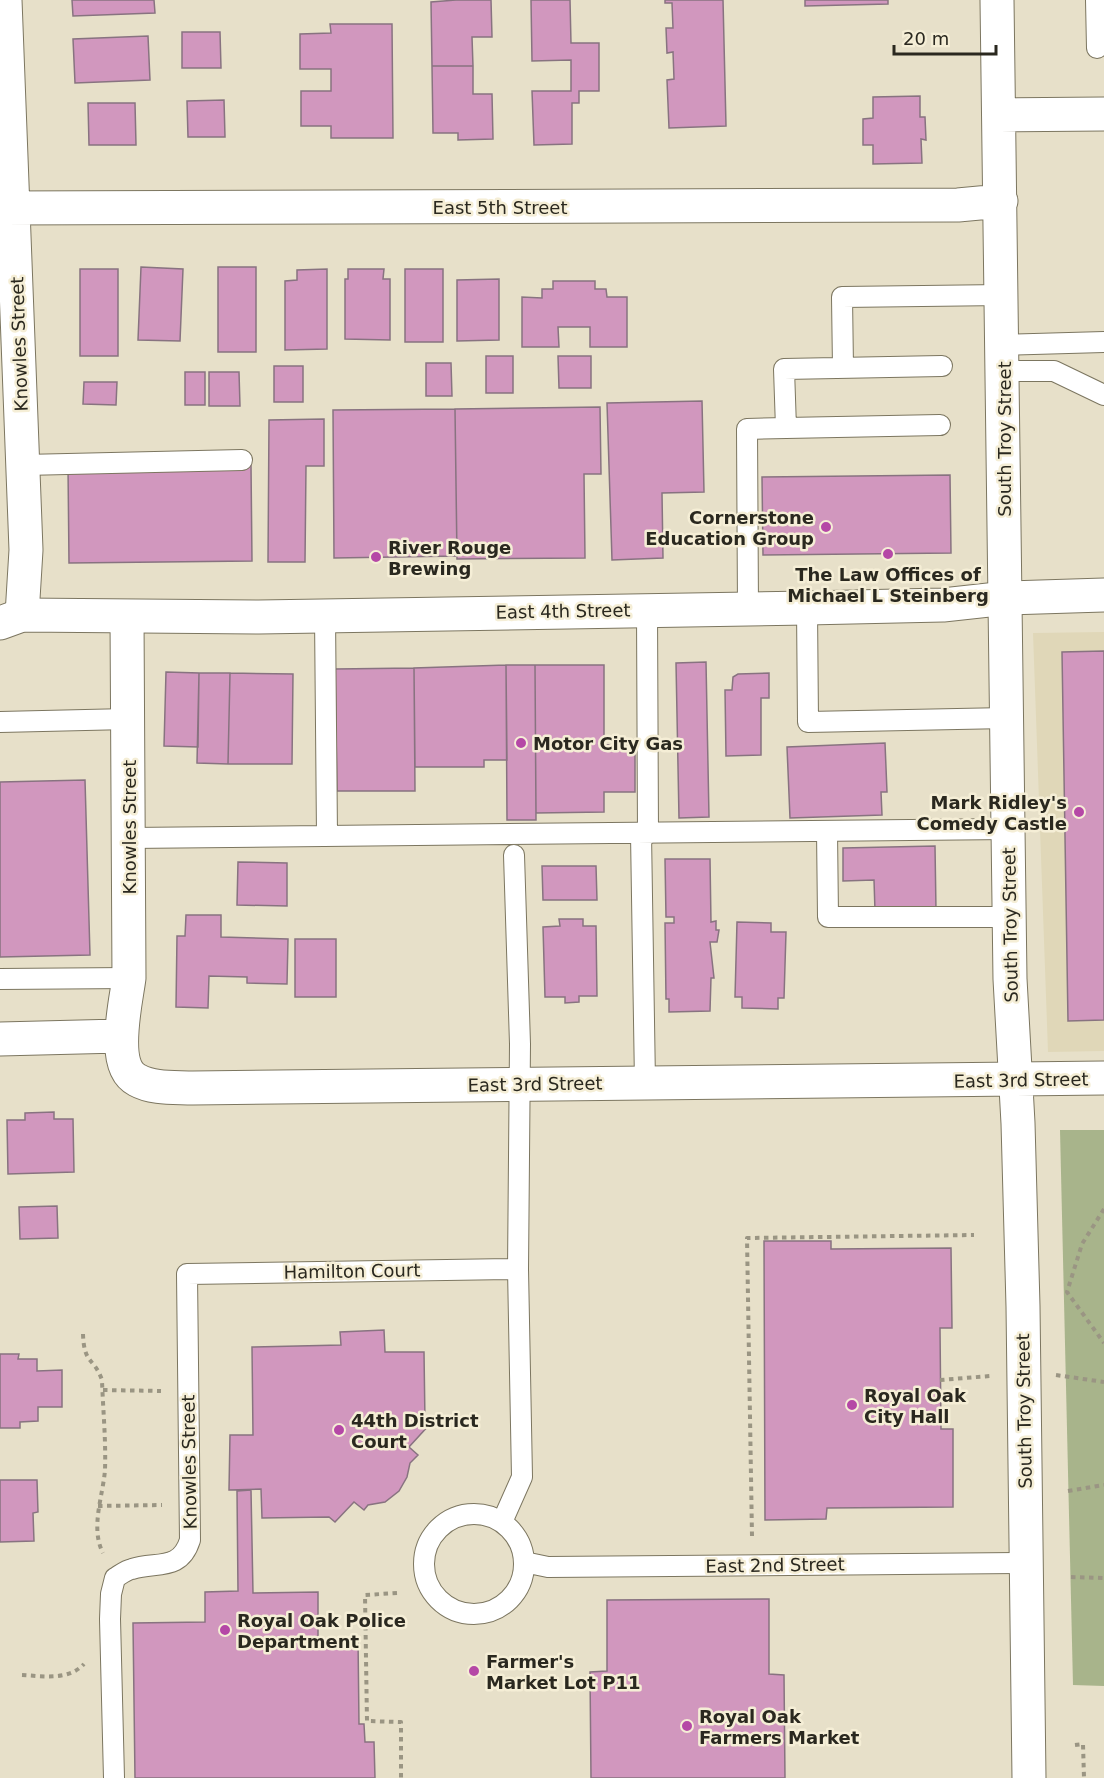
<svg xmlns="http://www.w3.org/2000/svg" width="1104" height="1778" viewBox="0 0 1104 1778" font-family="'DejaVu Sans',sans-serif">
  <rect width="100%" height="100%" fill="#e7e0c9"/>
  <!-- built -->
  <path fill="#e0d7b8" d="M 1104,632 L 1104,1051 L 1048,1052 L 1033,633 Z"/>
  <!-- green -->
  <path fill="#a8b48b" d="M 1060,1130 L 1104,1130 L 1104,1686 L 1073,1685 Z"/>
  <!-- building -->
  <path fill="#d197be" stroke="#887380" stroke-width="1.5" d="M 72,0 L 154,0 L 155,13 L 73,16 Z
    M 456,0 L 491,0 L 492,37 L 472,37 L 473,66 L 432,66 L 431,2 Z
    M 531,0 L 570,0 L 571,43 L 599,43 L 599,91 L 579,91 L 579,103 L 572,103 L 572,144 L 534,145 L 532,91 L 571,91 L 571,60 L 532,61 Z
    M 665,0 L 723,0 L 726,126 L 669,128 L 667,80 L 674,79 L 673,52 L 667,53 L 666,28 L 673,28 L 672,3 L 665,3 Z
    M 805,0 L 888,0 L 888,4 L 805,6 Z
    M 330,24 L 392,24 L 393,138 L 331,138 L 331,126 L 301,126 L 301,91 L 331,91 L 331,69 L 300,69 L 300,34 L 331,33 Z
    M 182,32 L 220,32 L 221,68 L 182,68 Z
    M 148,36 L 150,80 L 75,83 L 73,39 Z
    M 432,66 L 473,66 L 473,94 L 492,94 L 493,139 L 458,140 L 458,133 L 433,133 Z
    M 920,96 L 920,117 L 925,117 L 926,140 L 921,139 L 922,163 L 873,164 L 873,145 L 863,145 L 863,119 L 873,118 L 873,97 Z
    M 224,100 L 225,137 L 188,137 L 187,101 Z
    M 88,103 L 135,103 L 136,145 L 89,145 Z
    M 141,267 L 183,269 L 180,341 L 138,340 Z
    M 218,267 L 256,267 L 256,352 L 218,352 Z
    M 80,269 L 118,269 L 118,356 L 80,356 Z
    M 327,269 L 327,349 L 285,350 L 285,281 L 297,280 L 297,270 Z
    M 348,269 L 384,269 L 383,279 L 390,279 L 390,340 L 345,339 L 345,279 L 348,279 Z
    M 405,269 L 443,269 L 443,342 L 405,342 Z
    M 499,279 L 499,340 L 457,341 L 457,280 Z
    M 553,281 L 595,281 L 595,289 L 606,289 L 607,297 L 627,297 L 627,347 L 590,347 L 590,327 L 558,327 L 559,347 L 522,347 L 522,297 L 542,298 L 542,289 L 553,289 Z
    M 486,356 L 513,356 L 513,393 L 486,393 Z
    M 558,356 L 591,356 L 591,388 L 559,388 Z
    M 426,363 L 451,363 L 452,396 L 426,396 Z
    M 274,366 L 303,366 L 303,402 L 274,402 Z
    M 185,372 L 205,372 L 205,405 L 185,405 Z
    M 209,372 L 239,372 L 240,406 L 209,406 Z
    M 84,382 L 117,382 L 116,405 L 83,404 Z
    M 702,401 L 704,492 L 662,493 L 663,558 L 612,560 L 607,403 Z
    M 600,407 L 601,474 L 584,474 L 585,558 L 457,559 L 455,409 Z
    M 455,409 L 457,556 L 334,558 L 333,410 Z
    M 324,419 L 324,466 L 306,466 L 305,562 L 268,562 L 269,420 Z
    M 251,465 L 252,561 L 69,563 L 68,467 Z
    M 950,475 L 951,553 L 763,555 L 762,477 Z
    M 1104,651 L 1104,1020 L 1068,1021 L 1062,652 Z
    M 706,662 L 709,817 L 679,818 L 676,663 Z
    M 506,665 L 507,760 L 484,760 L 484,767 L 415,767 L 414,668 Z
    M 506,665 L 535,665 L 536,820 L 507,820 Z
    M 535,665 L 604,665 L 604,745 L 635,745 L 635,792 L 604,792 L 604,812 L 536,813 Z
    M 414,668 L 415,791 L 337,791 L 335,669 Z
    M 166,672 L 199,673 L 198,747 L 164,746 Z
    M 199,673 L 230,673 L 228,764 L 197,763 Z
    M 230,673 L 293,674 L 292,764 L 228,764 Z
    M 769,673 L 769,698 L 761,698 L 761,755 L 726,756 L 725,690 L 732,690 L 733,677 L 738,674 Z
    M 885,743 L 887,792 L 881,792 L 882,815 L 790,818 L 787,747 Z
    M 85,780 L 90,955 L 0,957 L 0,782 Z
    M 935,846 L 936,910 L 875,911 L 874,880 L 843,881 L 843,848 Z
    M 665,859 L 710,859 L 711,922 L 716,921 L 716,930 L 719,930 L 717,942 L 710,942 L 714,978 L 711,978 L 710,1011 L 669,1012 L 669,999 L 666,999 L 665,923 L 674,923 L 674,917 L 666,917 Z
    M 238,862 L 287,863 L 287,906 L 237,905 Z
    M 542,866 L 596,866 L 597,900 L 543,900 Z
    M 186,915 L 221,915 L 221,937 L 288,939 L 287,984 L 247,983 L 247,977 L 209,976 L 208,1008 L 176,1007 L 177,936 L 185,936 Z
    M 559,919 L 583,919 L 583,926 L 596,926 L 597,996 L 579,996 L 579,1002 L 565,1003 L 565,997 L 545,997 L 543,927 L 560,926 Z
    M 737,922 L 771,923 L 771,932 L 786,932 L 784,998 L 778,998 L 778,1009 L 742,1008 L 742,997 L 735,997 Z
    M 295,939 L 336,939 L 336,997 L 295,997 Z
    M 54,1112 L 54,1119 L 73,1119 L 74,1172 L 8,1174 L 7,1120 L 25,1120 L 25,1113 Z
    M 57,1206 L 58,1238 L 20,1239 L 19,1207 Z
    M 764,1241 L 831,1241 L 831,1249 L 951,1248 L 952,1328 L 940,1328 L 941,1429 L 953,1429 L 953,1507 L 827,1508 L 826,1519 L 765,1520 Z
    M 384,1330 L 385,1352 L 424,1352 L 425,1422 L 430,1424 L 409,1447 L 418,1455 L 410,1463 L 407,1477 L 399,1491 L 385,1502 L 368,1505 L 364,1510 L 354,1502 L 335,1522 L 329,1517 L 262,1518 L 261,1489 L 229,1490 L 230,1435 L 253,1435 L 252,1347 L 341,1345 L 340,1332 Z
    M 0,1354 L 19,1354 L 18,1359 L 37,1359 L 37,1371 L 62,1370 L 62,1407 L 38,1407 L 38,1421 L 20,1422 L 20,1428 L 0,1428 Z
    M 0,1480 L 37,1480 L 38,1512 L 33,1513 L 34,1541 L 0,1542 Z
    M 251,1490 L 253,1593 L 318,1592 L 318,1639 L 358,1638 L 359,1724 L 364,1724 L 365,1742 L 374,1742 L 375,1778 L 135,1778 L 133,1623 L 205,1622 L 205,1592 L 238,1591 L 237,1491 Z
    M 769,1599 L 769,1674 L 784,1675 L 785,1778 L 591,1778 L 590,1672 L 607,1671 L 607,1600 Z"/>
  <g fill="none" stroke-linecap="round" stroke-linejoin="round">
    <!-- service casing -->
    <g stroke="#7c7660" stroke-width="22">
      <path id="service" d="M 1096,0 L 1097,48
        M 1003,345 L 1104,342
        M 843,368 L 842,297 L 1003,295
        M 1003,371 L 1054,371 L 1104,395
        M 940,425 L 786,428 L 784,369 L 942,366
        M 24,465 L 242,460
        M 807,608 L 808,722 L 1007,718
        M 748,609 L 747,429 L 786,428
        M 647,610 L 648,834
        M 325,615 L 327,836
        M 0,722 L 128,719
        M 827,831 L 828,917 L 1010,917
        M 641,834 L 645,1083
        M 129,838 L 1009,829
        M 0,979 L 129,978
        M424 1564a50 50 0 1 1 100 0a50 50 0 1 1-100 0Z
        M 502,1522 L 522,1477 L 518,1269 L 520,1044 L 514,855
        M 524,1562 L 548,1567 L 1026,1563
        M 114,1778 L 110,1619 L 111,1594 L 115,1578 C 120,1575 126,1570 132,1569 C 156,1561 180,1572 190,1540 L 187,1274 L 518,1269"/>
    </g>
    <!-- minor casing -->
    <g stroke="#7c7660" stroke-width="35">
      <path id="minor" d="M 5,0 L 26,550 L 22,615
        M 997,0 L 1010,979 L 1018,1123 L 1023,1306 L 1029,1778
        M 1000,115 L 1104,114
        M 0,208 L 958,205 L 1001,201
        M 127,617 L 129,978 C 126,1002 110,1066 137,1080 C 153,1089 175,1087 193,1088 L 1104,1078
        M 0,1039 L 120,1036"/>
    </g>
    <!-- tertiary casing -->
    <g stroke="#7c7660" stroke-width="35">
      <path id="tertiary" d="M 0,623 L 22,615 L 259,617 L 807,608 L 943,605 L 1007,598 L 1104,595"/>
    </g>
    <!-- path -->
    <path stroke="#9a9583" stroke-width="4" stroke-dasharray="4.5 4.5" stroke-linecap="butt" d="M 1104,1209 L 1082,1244 L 1067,1292 L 1104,1343
      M 83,1334 C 84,1365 94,1357 102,1380 C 103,1410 106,1440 105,1470 C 103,1496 90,1528 103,1553
      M 1056,1375 L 1104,1382
      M 940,1380 L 990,1376
      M 103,1390 L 161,1391
      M 1068,1491 L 1104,1485
      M 98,1506 L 162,1505
      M 752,1536 L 747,1238 L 974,1235
      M 1071,1577 L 1104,1578
      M 397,1593 L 365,1595 L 367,1721 L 401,1722 L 401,1778
      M 22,1675 C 43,1676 68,1681 84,1664
      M 1075,1745 L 1083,1744 L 1084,1778"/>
    <!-- service -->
    <use href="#service" stroke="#fff" stroke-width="20"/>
    <!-- minor -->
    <use href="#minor" stroke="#fff" stroke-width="33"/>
    <!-- tertiary -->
    <use href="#tertiary" stroke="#fff" stroke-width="33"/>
  </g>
  <!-- markers -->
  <g fill="#b548a6" stroke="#f5eed6" stroke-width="2">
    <circle cx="826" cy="527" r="6"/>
    <circle cx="888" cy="554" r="6"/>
    <circle cx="376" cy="557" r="6"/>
    <circle cx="521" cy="743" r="6"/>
    <circle cx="1079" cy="812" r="6"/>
    <circle cx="852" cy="1405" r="6"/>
    <circle cx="339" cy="1430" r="6"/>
    <circle cx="225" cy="1630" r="6"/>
    <circle cx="474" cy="1671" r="6"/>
    <circle cx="687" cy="1726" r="6"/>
  </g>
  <g text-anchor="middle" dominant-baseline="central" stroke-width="5" stroke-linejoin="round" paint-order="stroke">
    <!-- street labels -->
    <g font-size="18" fill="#2a281f" stroke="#f5eed6">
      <text x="500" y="207">East 5th Street</text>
      <text transform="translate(19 344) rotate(-92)">Knowles Street</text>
      <text transform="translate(1004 439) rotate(-90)">South Troy Street</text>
      <text transform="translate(563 611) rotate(-1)">East 4th Street</text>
      <text transform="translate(129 827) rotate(-90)">Knowles Street</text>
      <text transform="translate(1010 925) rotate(-91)">South Troy Street</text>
      <text transform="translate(1021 1080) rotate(-1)">East 3rd Street</text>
      <text transform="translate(535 1084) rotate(-1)">East 3rd Street</text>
      <text transform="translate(352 1271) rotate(-1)">Hamilton Court</text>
      <text transform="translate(1024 1411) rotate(-91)">South Troy Street</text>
      <text transform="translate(189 1462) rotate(-91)">Knowles Street</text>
      <text transform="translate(775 1565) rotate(-1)">East 2nd Street</text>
    </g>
    <!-- poi labels -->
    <g font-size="18" font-weight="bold" fill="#2a281f" stroke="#f5eed6" text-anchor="start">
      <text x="814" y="517" text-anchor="end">Cornerstone<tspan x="814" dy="21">Education Group</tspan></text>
      <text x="388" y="547">River Rouge<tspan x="388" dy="21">Brewing</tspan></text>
      <text x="888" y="574" text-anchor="middle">The Law Offices of<tspan x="888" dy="21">Michael L Steinberg</tspan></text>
      <text x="533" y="743">Motor City Gas</text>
      <text x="1067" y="802" text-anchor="end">Mark Ridley's<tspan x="1067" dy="21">Comedy Castle</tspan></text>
      <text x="864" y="1395">Royal Oak<tspan x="864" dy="21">City Hall</tspan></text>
      <text x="351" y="1420">44th District<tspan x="351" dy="21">Court</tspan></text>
      <text x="237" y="1620">Royal Oak Police<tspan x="237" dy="21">Department</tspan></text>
      <text x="486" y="1661">Farmer's<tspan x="486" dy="21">Market Lot P11</tspan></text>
      <text x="699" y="1716">Royal Oak<tspan x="699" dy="21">Farmers Market</tspan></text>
    </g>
  </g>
  <!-- scale -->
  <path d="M894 45v9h102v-9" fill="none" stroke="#2a281f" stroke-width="3"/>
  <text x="903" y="45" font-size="18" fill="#2a281f" stroke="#f5eed6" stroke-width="4.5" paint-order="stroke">20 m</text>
</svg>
